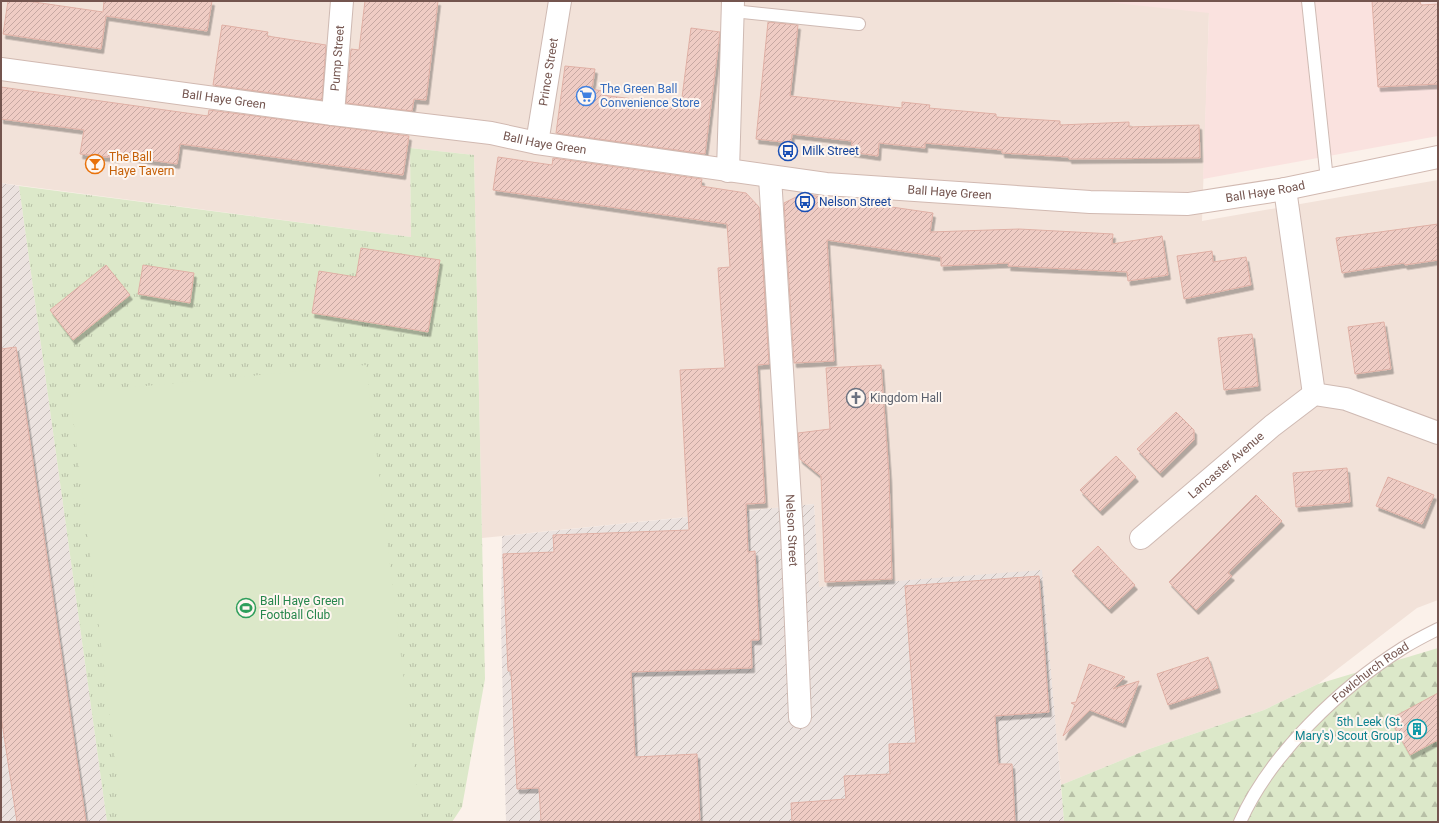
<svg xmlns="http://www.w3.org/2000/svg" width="1439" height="823" viewBox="0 0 1439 823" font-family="Roboto,sans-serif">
  <defs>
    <pattern id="industrial-furrows" width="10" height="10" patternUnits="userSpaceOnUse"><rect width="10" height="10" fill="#ebe2df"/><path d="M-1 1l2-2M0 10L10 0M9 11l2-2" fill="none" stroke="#c3bab7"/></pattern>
    <pattern id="grass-tufts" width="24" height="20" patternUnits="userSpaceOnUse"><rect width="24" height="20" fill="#dce8c9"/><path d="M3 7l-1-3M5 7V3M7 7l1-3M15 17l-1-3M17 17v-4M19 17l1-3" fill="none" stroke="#b7bfa6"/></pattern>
    <pattern id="forest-firs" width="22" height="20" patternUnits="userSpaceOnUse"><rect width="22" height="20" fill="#dce8c9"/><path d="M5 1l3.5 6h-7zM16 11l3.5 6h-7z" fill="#b7bfa6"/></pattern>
    <pattern id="building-hatch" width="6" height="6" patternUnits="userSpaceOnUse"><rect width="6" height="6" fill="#efccc4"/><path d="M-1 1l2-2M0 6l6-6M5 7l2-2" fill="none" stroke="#c6a8a2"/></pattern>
    <filter id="shadow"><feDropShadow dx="2.5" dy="4.5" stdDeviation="0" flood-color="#0004"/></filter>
  </defs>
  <rect width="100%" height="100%" fill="#fbf1ea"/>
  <!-- residential -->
  <path fill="#f2e2d9" d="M 1,1 L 1107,1 L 1209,12 L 1202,221 L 1438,180 L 1438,600 L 1417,608 L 1318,684 L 1264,710 L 1149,749 L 1061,785 L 1041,571 L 818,587 L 814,504 L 482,538 L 474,155 L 410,148 L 411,237 L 1,183 Z"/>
  <!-- commercial -->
  <path fill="#fae2df" d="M 1438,1 L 1438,136 L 1203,179 L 1209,13 L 1106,2 Z"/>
  <!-- industrial -->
  <path fill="url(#industrial-furrows)" d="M 1,183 L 19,186 L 107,822 L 1,822 Z
    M 814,504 L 819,587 L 1042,570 L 1064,822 L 506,822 L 501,626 L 502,536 Z"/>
  <!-- grass -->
  <path fill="url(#grass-tufts)" d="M 410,148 L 474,155 L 485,679 L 462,807 L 452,822 L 107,822 L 19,186 L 411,237 Z"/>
  <!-- forest -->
  <path fill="url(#forest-firs)" d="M 1438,648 L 1438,822 L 1064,822 L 1061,785 L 1149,749 L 1264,710 L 1318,684 Z"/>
  <!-- garden -->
  <path fill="#dce8c9" d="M 366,365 L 421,822 L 123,822 L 70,393 Z"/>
  <!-- building -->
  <path fill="url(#building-hatch)" stroke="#e0b0a5" filter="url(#shadow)" d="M 8,1 L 27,1 L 103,12 L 104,1 L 212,1 L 207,31 L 106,16 L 101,49 L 3,34 Z
    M 365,1 L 438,1 L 426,100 L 414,99 L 412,111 L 346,103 L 351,49 L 359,50 Z
    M 1372,1 L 1420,1 L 1421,5 L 1438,4 L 1438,84 L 1378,87 Z
    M 768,22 L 798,25 L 790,96 L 902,108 L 902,102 L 930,105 L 929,108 L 996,114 L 996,117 L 1060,121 L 1060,125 L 1129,122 L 1129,127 L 1199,125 L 1200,158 L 1069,159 L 1069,157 L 1002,153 L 1002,150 L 925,143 L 925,148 L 879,143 L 878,156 L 851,152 L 852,141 L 792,134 L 791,143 L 756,139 Z
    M 222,25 L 268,32 L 267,36 L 326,45 L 322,100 L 213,85 Z
    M 691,28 L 720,32 L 705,154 L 556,133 L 565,66 L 595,69 L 592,89 L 602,91 L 602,95 L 681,105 Z
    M 1,87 L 208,116 L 209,110 L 409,136 L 403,175 L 180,144 L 177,164 L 117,155 L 117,158 L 80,154 L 84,130 L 1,119 Z
    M 498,157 L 552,165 L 553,158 L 702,179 L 701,186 L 746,193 L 759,207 L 769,364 L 757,365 L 765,503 L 746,504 L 748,552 L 755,551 L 759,640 L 751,640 L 752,668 L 631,672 L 635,757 L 697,754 L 700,822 L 541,822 L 539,788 L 517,789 L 511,671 L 508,671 L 503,554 L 554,552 L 553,535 L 689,530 L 680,370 L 725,368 L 718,268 L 730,267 L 727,224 L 493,190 Z
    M 802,194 L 933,213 L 930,232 L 1019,229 L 1113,234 L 1112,244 L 1162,236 L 1168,275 L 1128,281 L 1127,272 L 1008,266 L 1009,263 L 941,266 L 941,257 L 827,240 L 834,361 L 794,363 L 784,203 Z
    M 1438,224 L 1438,260 L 1405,265 L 1404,263 L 1342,273 L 1336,238 Z
    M 361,248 L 440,260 L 428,332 L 312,313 L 319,271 L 356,277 Z
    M 1212,251 L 1213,262 L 1246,257 L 1251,285 L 1184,299 L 1177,256 Z
    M 106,265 L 130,295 L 73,340 L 50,310 Z
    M 143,265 L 194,273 L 190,303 L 138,294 Z
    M 1384,322 L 1391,369 L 1355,374 L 1348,327 Z
    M 1252,334 L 1258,386 L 1224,390 L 1218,338 Z
    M 16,347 L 86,822 L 17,822 L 1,716 L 1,349 Z
    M 881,365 L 889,476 L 892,579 L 825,582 L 821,476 L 800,459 L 798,433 L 830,429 L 826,368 Z
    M 1176,412 L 1194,430 L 1194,440 L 1160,473 L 1137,449 Z
    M 1116,456 L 1136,477 L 1100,511 L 1080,490 Z
    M 1347,468 L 1350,502 L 1296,507 L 1293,473 Z
    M 1388,477 L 1434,495 L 1422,524 L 1376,506 Z
    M 1256,495 L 1282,521 L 1228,573 L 1232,576 L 1196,610 L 1169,582 Z
    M 1098,546 L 1135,585 L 1109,609 L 1072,571 Z
    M 1039,576 L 1049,712 L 995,716 L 998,764 L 1012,764 L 1015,822 L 792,822 L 791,803 L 846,799 L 844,776 L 890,774 L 889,744 L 916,743 L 905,586 Z
    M 1208,657 L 1218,688 L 1168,705 L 1157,674 Z
    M 1089,664 L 1125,677 L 1113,689 L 1139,681 L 1123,723 L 1090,710 L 1063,736 L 1075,705 L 1071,703 L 1076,702 Z
    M 1438,693 L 1438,740 L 1410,755 L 1390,719 Z"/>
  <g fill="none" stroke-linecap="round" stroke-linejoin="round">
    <!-- lane casing -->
    <g stroke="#cfbab3" stroke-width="14">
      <g id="lane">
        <path d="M 1308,1 L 1327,180"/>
        <path d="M 733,11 L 859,24"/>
        <path id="s1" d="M 1240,822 C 1270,754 1341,687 1403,648 C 1414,641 1426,635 1438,629"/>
      </g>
    </g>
    <!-- street casing -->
    <g stroke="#cfbab3" stroke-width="24">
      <g id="street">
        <path id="s2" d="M 333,114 L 342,1"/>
        <path id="s3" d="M 537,143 L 560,1"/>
        <path d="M 728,171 L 733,1"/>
        <path id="s4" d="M 770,177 L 792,532 L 800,717"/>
        <path d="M 1285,189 L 1314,394"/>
        <path id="s5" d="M 1141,538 L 1272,426 L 1314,394 L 1346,399 L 1438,433"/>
      </g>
    </g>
    <!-- secondary casing -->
    <g stroke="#d1b9b1" stroke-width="24">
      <g id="secondary">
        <path id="s6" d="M 1,69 L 333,114 L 491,133 L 537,143 L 826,184 L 1090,202 L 1188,204 L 1285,189 L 1438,157"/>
      </g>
    </g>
    <!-- lane -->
    <use href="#lane" stroke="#fff" stroke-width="12"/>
    <!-- street -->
    <use href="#street" stroke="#fff" stroke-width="22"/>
    <!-- secondary -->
    <use href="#secondary" stroke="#fff" stroke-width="22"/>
  </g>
  <!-- icons -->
  <defs>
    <g id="supermarket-ring" transform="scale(1)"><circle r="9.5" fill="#fef6f0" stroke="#3f7fe0" stroke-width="1.5"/><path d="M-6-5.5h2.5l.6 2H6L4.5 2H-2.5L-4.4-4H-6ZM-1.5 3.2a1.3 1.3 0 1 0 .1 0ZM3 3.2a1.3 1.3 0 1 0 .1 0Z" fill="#3f7fe0"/></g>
    <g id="bus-ring" transform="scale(1)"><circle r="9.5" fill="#fef6f0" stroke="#1a4fb4" stroke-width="1.5"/><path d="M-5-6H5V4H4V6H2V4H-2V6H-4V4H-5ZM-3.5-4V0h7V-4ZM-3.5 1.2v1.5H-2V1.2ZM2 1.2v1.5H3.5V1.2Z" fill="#1a4fb4"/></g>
    <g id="bar-ring" transform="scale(1)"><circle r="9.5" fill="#fef6f0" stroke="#e8710a" stroke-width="1.5"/><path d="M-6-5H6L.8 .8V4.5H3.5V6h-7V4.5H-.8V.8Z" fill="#e8710a"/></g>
    <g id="church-ring" transform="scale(1)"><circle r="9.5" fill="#fef6f0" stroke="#6b7280" stroke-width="1.5"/><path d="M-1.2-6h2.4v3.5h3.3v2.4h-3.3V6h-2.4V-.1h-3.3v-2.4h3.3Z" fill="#6b7280"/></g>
    <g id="stadium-ring" transform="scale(1)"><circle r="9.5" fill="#fef6f0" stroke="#2e9e5b" stroke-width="1.5"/><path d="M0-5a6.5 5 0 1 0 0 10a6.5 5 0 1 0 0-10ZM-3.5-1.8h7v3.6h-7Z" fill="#2e9e5b"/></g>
    <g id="building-ring" transform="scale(1)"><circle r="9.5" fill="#fef6f0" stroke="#0f9aa8" stroke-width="1.5"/><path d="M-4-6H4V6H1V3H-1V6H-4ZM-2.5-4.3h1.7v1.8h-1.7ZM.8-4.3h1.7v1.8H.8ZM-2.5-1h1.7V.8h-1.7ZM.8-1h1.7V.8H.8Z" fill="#0f9aa8"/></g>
  </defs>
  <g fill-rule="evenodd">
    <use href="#supermarket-ring" x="586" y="96"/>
    <use href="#bus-ring" x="788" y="151"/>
    <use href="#bar-ring" x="95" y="164"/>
    <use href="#bus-ring" x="805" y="202"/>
    <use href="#church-ring" x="856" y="398"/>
    <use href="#stadium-ring" x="246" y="608"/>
    <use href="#building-ring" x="1417" y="729"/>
  </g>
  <g text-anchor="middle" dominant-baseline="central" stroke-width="4" stroke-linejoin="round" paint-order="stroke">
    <!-- street labels -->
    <g font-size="12" fill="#74554f" stroke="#fef6f0">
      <text stroke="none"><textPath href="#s2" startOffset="56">Pump Street</textPath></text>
      <text stroke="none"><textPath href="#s3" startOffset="72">Prince Street</textPath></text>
      <text stroke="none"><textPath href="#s6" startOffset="225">Ball Haye Green</textPath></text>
      <text stroke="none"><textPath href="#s6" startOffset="549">Ball Haye Green</textPath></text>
      <text stroke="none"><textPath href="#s6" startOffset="1274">Ball Haye Road</textPath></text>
      <text stroke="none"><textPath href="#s6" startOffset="957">Ball Haye Green</textPath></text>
      <text stroke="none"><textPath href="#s5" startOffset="112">Lancaster Avenue</textPath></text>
      <text stroke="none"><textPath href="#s4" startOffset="354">Nelson Street</textPath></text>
      <text stroke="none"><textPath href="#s1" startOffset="201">Fowlchurch Road</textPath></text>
    </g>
    <!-- shop labels -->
    <g font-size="12" fill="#366cbe" stroke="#fef6f0" text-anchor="start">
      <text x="600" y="89">The Green Ball<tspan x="600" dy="14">Convenience Store</tspan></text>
    </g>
    <!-- transit labels -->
    <g font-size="12" fill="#164399" stroke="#fef6f0" text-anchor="start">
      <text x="802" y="151">Milk Street</text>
      <text x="819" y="202">Nelson Street</text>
    </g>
    <!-- food labels -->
    <g font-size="12" fill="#c56008" stroke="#fef6f0" text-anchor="start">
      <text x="109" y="157">The Ball<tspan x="109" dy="14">Haye Tavern</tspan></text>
    </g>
    <!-- worship labels -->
    <g font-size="12" fill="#5b616d" stroke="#fef6f0" text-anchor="start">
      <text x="870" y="398">Kingdom Hall</text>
    </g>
    <!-- leisure labels -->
    <g font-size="12" fill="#27864d" stroke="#fef6f0" text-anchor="start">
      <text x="260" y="601">Ball Haye Green<tspan x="260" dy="14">Football Club</tspan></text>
    </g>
    <!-- culture labels -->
    <g font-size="12" fill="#0d838f" stroke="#fef6f0" text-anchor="end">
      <text x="1403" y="722">5th Leek (St.<tspan x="1403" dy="14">Mary's) Scout Group</tspan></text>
    </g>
  </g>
  <!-- border -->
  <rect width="1439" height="823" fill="none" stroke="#74554f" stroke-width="4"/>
</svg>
